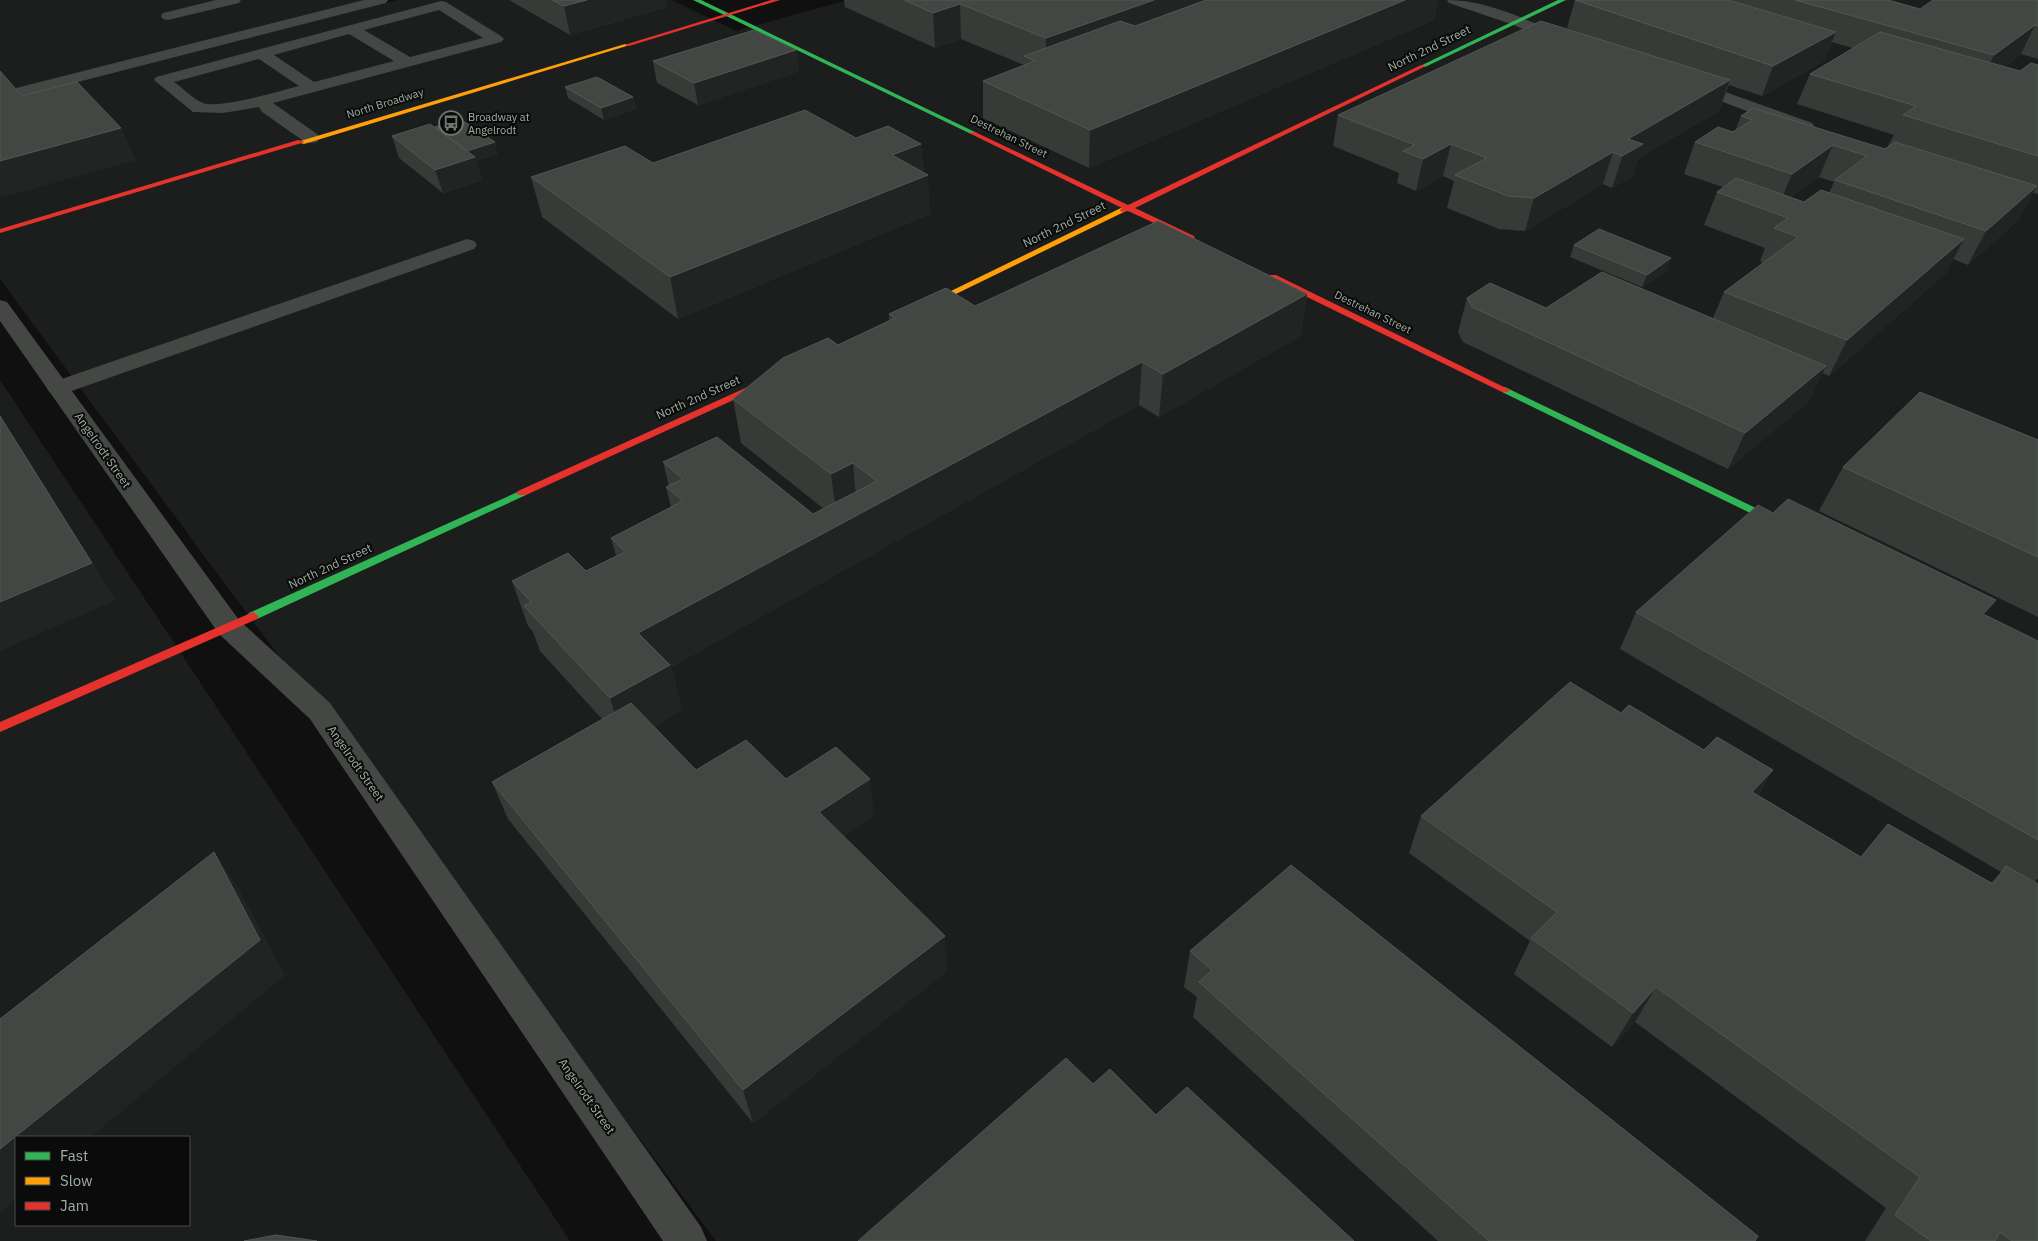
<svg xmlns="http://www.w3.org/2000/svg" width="2038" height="1241" viewBox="0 0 2038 1241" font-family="'IBM Plex Sans',sans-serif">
  <rect width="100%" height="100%" fill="#0f100f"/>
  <!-- built -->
  <path fill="#1c1e1d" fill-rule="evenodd" d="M 0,0 L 366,0 L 0,92 Z
    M 397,0 L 672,0 L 736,31 L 848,0 L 2038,0 L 2038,1241 L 716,1241 L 205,557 L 0,279 L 0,101 Z
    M 0,380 L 570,1241 L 0,1241 ZM 16,1137 L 189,1137 L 189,1225 L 16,1225 Z"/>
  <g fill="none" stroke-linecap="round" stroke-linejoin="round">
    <!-- lane -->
    <path fill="#444744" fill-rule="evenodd" d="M 216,0 L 241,0 L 239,3 L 168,20 L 163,19 L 161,16 L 163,13 Z
      M 364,0 L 388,0 L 386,3 L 0,102 L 0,92 Z
      M 441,1 L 446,2 L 501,36 L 504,39 L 501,42 L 273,103 L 317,134 L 320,138 L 317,142 L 311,143 L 305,142 L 262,112 L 259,107 L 223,113 L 193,112 L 154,80 L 156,77 ZM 439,10 L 483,38 L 410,57 L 364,30 ZM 349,34 L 394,61 L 314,82 L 274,55 ZM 259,59 L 299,86 C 280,91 219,109 203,103 C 193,99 183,88 174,82 Z
      M 467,239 L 474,241 L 477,245 L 474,249 L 66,393 L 58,395 L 50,393 L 47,388 L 50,383 Z"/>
    <!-- street -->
    <path fill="#444744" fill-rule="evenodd" d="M 1447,0 C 1489,0 1531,22 1569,38 L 1572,41 L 1569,44 L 1559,44 L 1511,24 L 1449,3 Z
      M 1689,79 L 1812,123 L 1815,127 L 1812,131 L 1806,132 L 1800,131 L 1683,87 L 1681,84 L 1683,81 Z
      M 0,300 L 7,302 L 239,620 L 330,703 L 701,1227 L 707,1241 L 663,1241 L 310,719 L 219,634 L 0,321 Z"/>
    <!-- fast -->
    <path fill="#30b455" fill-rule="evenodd" d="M 693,0 L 701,0 L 977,133 L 971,134 Z
      M 1558,0 L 1566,0 L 1425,67 L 1420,66 Z
      M 1505,387 L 1789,524 L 1790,526 L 1789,528 L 1781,528 L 1502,392 L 1502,388 Z
      M 522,490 L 527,493 L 526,495 L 257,619 L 249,619 L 247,616 L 249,613 Z"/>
    <!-- slow -->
    <path fill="#ff9f0a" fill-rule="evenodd" d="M 625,44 L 630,45 L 304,144 L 297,142 Z
      M 1121,208 L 1128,210 L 921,311 L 918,312 L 914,309 Z"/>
    <!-- jam -->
    <path fill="#e5322d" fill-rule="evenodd" d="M 771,0 L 780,0 L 629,46 L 624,45 Z
      M 1421,65 L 1426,66 L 1135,208 L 1194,236 L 1195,238 L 1191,240 L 1128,211 L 1121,212 L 1120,210 L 1122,208 L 969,133 L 975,132 L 1128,205 Z
      M 298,140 L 305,142 L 0,233 L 0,229 Z
      M 1270,275 L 1276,275 L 1510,390 L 1508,392 L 1502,392 L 1270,279 Z
      M 774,375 L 777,376 L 777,380 L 526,495 L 518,495 L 517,493 L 518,491 Z
      M 253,612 L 259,616 L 257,619 L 0,732 L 0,722 Z"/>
  </g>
  <!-- wall -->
  <path fill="#373b38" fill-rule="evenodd" d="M 509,0 L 665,0 L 667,7 L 570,35 Z
    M 844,0 L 1438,0 L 1434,20 L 1089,168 L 983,118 L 983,81 L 1024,65 L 961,39 L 935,48 L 845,7 Z
    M 1575,0 L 1889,0 L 1889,1 L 1920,9 L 2038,0 L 2038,59 L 2021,54 L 2004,67 L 2020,71 L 2038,65 L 2038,194 L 2033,193 L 2019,219 L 1968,265 L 1953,259 L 1946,273 L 1829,376 L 1822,373 L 1809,401 L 1728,469 L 1463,342 L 1458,332 L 1467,298 L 1546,308 L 1713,318 L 1724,292 L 1763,263 L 1760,261 L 1765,248 L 1704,225 L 1717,192 L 1723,187 L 1684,174 L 1695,142 L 1733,132 L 1735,131 L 1741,116 L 1885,149 L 1889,146 L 1888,146 L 1894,135 L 1797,104 L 1810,74 L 1853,48 L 1832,42 L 1824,61 L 1762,96 L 1729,85 L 1719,111 L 1638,158 L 1632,176 L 1612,188 L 1603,184 L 1525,231 L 1499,229 L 1447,208 L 1454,181 L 1443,176 L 1416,191 L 1397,183 L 1399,173 L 1333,146 L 1338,115 L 1580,33 L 1567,28 ZM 1819,177 L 1834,182 L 1829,193 L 1804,202 L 1791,197 Z
    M 796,50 L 799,71 L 698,105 L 657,83 L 653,61 Z
    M 565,87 L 633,97 L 636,109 L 604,120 L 568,98 Z
    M 435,127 L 498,154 L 476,161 L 482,180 L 443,193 L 399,158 L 392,136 Z
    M 856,138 L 921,144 L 923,172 L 930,214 L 678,319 L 542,217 L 531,177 L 653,163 Z
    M 1574,245 L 1667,271 L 1642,287 L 1570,257 Z
    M 1307,294 L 1300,336 L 1159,417 L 1139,405 L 671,667 L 682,710 L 654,726 L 696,770 L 786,779 L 874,815 L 844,836 L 947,971 L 753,1123 L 508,819 L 492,782 L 602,719 L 540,651 L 533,632 L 528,626 L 512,581 L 586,571 L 616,556 L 611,538 L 671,507 L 666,487 L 669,486 L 663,462 L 813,514 L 824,509 L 741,443 L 733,399 L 838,345 L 889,321 L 889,314 L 975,306 Z
    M 2038,440 L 2038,617 L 1819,511 L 1843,467 Z
    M 1773,513 L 1996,600 L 1985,616 L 2038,641 L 2038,878 L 2035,882 L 2038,1241 L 1865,1241 L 1886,1208 L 1635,1022 L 1612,1047 L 1514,974 L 1530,941 L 1409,853 L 1421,816 L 1621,713 L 1704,750 L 1773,770 L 1758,795 L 1861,857 L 1991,883 L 2001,872 L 1620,649 L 1636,612 Z
    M 1190,951 L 1755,1241 L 1438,1241 L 1193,1017 L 1197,997 L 1184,987 Z"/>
  <!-- shaded-wall -->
  <path fill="#222423" d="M 587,0 L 665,0 L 667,7 L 570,35 L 564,6 Z
    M 1154,0 L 1216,0 L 1046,74 L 1046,38 Z
    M 1405,0 L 1438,0 L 1434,20 L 1089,168 L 1090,130 Z
    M 960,4 L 961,39 L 935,48 L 933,13 Z
    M 2035,25 L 2021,54 L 1979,85 L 1994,55 Z
    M 1836,32 L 1824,61 L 1762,96 L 1773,66 Z
    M 796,50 L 799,71 L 698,105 L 694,83 Z
    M 1730,80 L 1719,111 L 1638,158 L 1632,176 L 1612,188 L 1628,139 Z
    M 633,97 L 636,109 L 604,120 L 601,108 Z
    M 121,128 L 136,160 L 0,198 L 0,161 Z
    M 495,142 L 498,154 L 476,161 L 482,180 L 443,193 L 435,170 L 464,152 Z
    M 921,144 L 923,177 L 928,175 L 930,214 L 678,319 L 670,277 L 892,155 Z
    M 1451,144 L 1443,176 L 1416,191 L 1423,159 Z
    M 1833,145 L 1819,177 L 1778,207 L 1792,174 Z
    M 1613,152 L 1603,184 L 1525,231 L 1534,198 Z
    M 2037,186 L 2019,219 L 1968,265 L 1986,231 Z
    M 1964,239 L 1946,273 L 1829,376 L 1847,340 Z
    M 1671,258 L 1667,271 L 1642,287 L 1647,275 Z
    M 1307,294 L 1300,336 L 1159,417 L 1163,374 Z
    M 1142,362 L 1139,405 L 671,667 L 682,710 L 624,743 L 610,698 L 638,633 Z
    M 1826,366 L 1809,401 L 1728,469 L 1745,433 Z
    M 16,441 L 116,600 L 0,651 L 0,602 Z
    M 853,463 L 857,508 L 837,519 L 831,474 Z
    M 1996,600 L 1971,637 L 1983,614 Z
    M 1773,770 L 1750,807 L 1752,792 Z
    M 870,779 L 874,815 L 825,849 L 819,812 Z
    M 214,852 L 239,889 L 285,975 L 91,1137 L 16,1137 L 16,1199 L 0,1213 L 0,1149 Z
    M 945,936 L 947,971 L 753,1123 L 743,1090 Z
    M 1656,987 L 1635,1022 L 1612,1047 L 1633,1013 Z"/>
  <!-- building -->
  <path fill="#424744" stroke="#515852" d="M 552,0 L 587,0 L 564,6 Z
    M 904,0 L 1154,0 L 1046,38 L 960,4 L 933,13 Z
    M 1206,0 L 1405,0 L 1090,130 L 983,81 L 1035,61 L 1024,56 L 1120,21 L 1135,26 Z
    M 1575,0 L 1728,0 L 1836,32 L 1773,66 Z
    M 1795,0 L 1888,0 L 1920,9 L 1933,0 L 2038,0 L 2038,26 L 2035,25 L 1994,55 Z
    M 1541,21 L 1730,80 L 1628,139 L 1643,144 L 1622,156 L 1613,152 L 1534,198 L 1508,196 L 1455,175 L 1487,158 L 1451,144 L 1423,159 L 1403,151 L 1415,145 L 1338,115 Z
    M 754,30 L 796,50 L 694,83 L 653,61 Z
    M 1880,32 L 2020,71 L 2031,63 L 2038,65 L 2038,156 L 1903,115 L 1916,106 L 1810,74 Z
    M 0,71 L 22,96 L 77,82 L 121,128 L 0,161 Z
    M 597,77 L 633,97 L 601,108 L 565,87 Z
    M 1753,108 L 1885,149 L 1895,142 L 2037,186 L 1986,231 L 1835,180 L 1867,156 L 1833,145 L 1792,174 L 1695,142 L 1718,127 L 1733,132 L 1753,120 L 1741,116 Z
    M 805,110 L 856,138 L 888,126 L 921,144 L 892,155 L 928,175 L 670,277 L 531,177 L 625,146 L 653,163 Z
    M 460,119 L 495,142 L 467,151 L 435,127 Z
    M 430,124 L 475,157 L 435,170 L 392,136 Z
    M 1736,178 L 1804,202 L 1821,190 L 1964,239 L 1847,340 L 1724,292 L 1798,237 L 1774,228 L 1788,218 L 1717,192 Z
    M 1158,221 L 1307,294 L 1163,374 L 1142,362 L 638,633 L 670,665 L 610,698 L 524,606 L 531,602 L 512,581 L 568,553 L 586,571 L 625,552 L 611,538 L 683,501 L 666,487 L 683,479 L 663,462 L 717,437 L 813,514 L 877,481 L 853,463 L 831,474 L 733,399 L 783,358 L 828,338 L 838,345 L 895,318 L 889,314 L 946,288 L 975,306 Z
    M 1599,229 L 1671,258 L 1647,275 L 1574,245 Z
    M 1602,272 L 1826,366 L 1745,433 L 1472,307 L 1467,298 L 1490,283 L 1546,308 Z
    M 1920,392 L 2038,440 L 2038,557 L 1843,467 Z
    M 0,416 L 92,563 L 0,602 Z
    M 1788,499 L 1996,600 L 1983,614 L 2038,641 L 2038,840 L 1636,612 L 1758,505 L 1773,513 Z
    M 1570,682 L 1621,713 L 1629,705 L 1704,750 L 1717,737 L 1773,770 L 1752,792 L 1861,857 L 1888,824 L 1993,884 L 2006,866 L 2038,884 L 2038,1241 L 2012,1241 L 2000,1232 L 1995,1241 L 1931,1241 L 1895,1215 L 1920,1177 L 1656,987 L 1633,1013 L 1531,938 L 1557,912 L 1421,816 Z
    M 631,703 L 696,770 L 746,740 L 786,779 L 836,747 L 870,779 L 819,812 L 945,936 L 743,1090 L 492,782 Z
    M 214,852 L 260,940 L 0,1149 L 0,1019 Z
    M 1291,865 L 1758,1236 L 1755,1241 L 1489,1241 L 1199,982 L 1212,970 L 1190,951 Z
    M 1066,1058 L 1093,1084 L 1110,1069 L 1156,1115 L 1187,1087 L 1354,1241 L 858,1241 Z
    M 276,1235 L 317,1241 L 244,1241 Z"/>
  <!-- icons -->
  <defs>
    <g id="bus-ring" transform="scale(1.25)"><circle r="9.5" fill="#0a0b0a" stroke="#6e786f" stroke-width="1.5"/><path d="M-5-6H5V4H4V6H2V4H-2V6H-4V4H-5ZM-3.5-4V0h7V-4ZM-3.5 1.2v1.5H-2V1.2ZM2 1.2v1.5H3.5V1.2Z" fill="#6e786f"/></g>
  </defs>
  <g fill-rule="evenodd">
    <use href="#bus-ring" x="451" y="123"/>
  </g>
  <g text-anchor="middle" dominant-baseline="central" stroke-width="4" stroke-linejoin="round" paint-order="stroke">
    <!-- far-street labels -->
    <g font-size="11" fill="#a1b0a3" stroke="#0a0b0a">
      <text transform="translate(385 103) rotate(-17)">North Broadway</text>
      <text transform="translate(1009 136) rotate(26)">Destrehan Street</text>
      <text transform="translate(1373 312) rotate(26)">Destrehan Street</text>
    </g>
    <!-- far-poi labels -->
    <g font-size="11" fill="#a1b0a3" stroke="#0a0b0a" text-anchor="start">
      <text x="468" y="117">Broadway at<tspan x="468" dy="13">Angelrodt</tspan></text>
    </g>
    <!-- street labels -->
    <g font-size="12" fill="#a1b0a3" stroke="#0a0b0a">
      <text transform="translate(1429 48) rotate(-26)">North 2nd Street</text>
      <text transform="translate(1064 224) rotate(-26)">North 2nd Street</text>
      <text transform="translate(698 397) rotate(-24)">North 2nd Street</text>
      <text transform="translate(103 450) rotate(55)">Angelrodt Street</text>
      <text transform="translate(330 566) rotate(-25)">North 2nd Street</text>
      <text transform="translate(356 763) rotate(55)">Angelrodt Street</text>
      <text transform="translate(587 1096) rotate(55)">Angelrodt Street</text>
    </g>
  </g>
  <!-- legend -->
  <rect x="15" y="1136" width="175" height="90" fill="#0a0b0a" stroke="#464d47"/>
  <rect x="25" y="1152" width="25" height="8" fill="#30b455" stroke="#464d47"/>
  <text x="60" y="1161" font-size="15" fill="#a1b0a3">Fast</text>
  <rect x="25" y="1177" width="25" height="8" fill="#ff9f0a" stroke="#464d47"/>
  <text x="60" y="1186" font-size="15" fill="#a1b0a3">Slow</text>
  <rect x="25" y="1202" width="25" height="8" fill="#e5322d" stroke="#464d47"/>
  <text x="60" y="1211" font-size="15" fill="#a1b0a3">Jam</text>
</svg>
